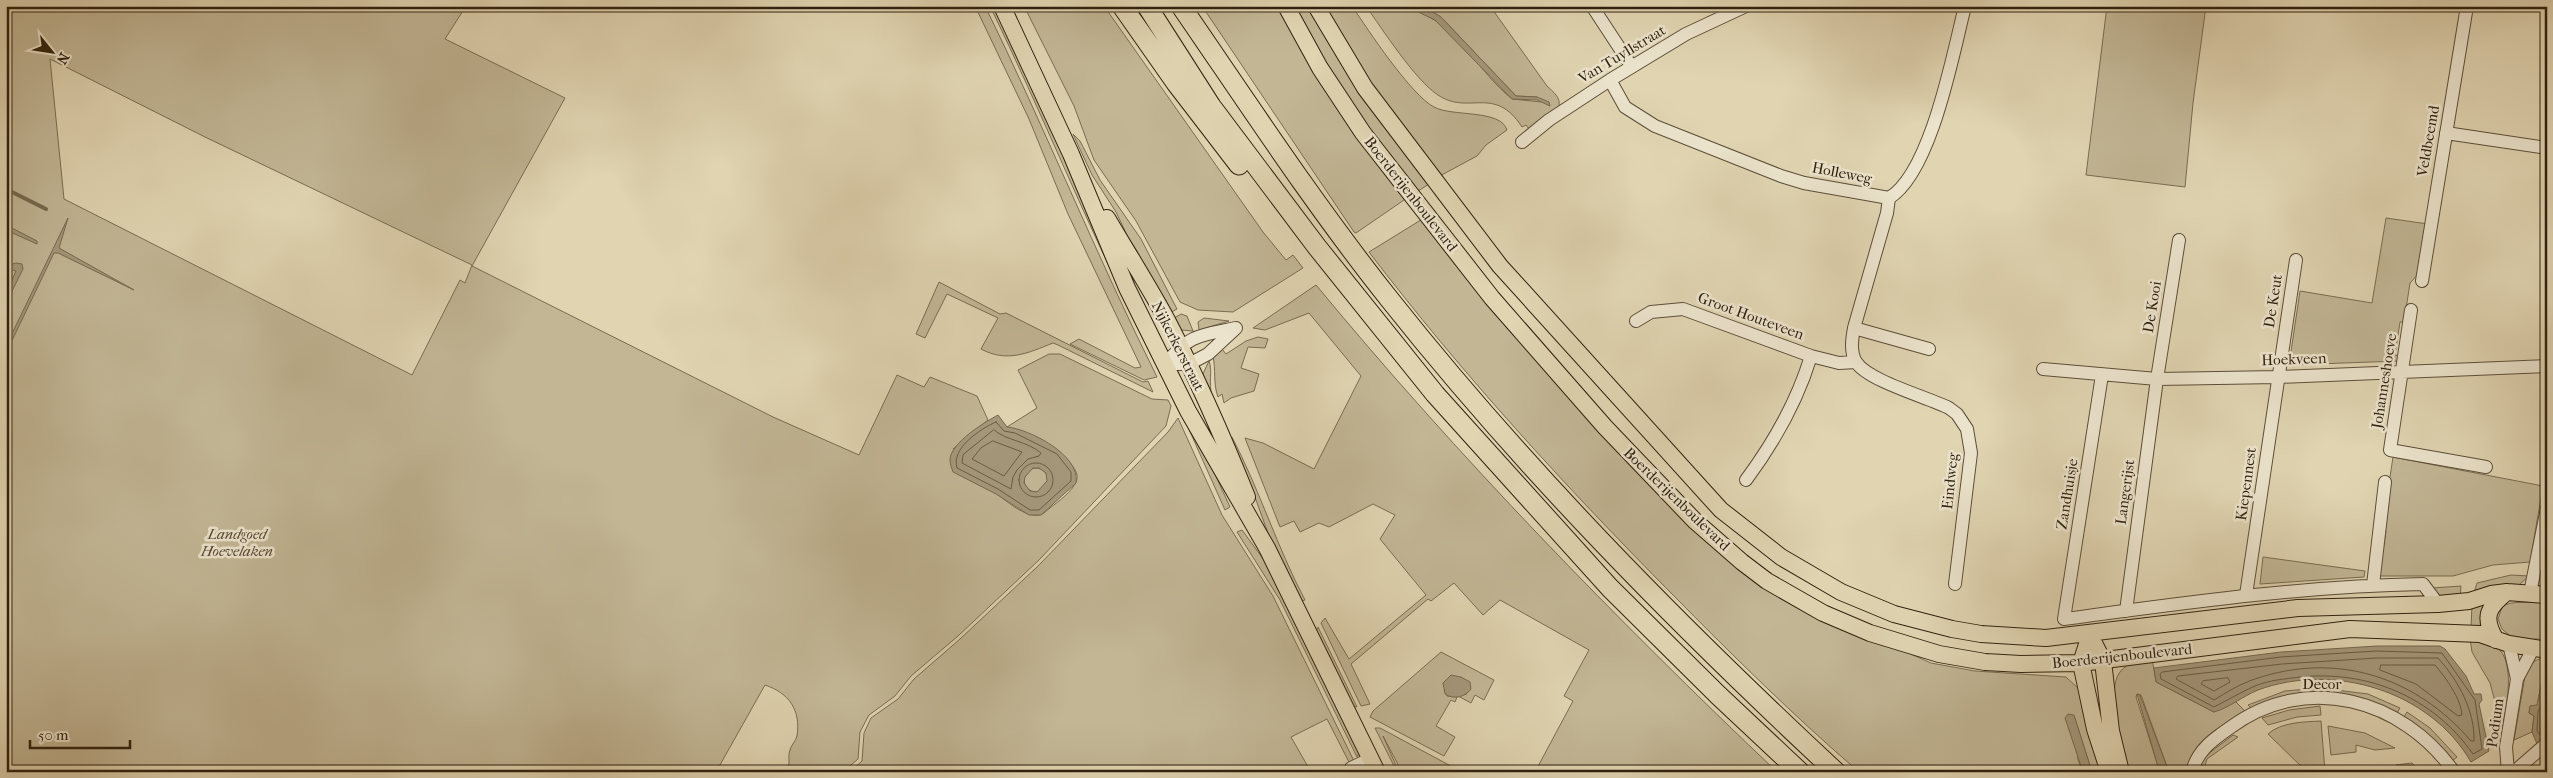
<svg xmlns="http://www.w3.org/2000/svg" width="2553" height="778" viewBox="0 0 2553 778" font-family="'IM FELL French Canon',serif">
  <rect width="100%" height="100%" fill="#e0d4b1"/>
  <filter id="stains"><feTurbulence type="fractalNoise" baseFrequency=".004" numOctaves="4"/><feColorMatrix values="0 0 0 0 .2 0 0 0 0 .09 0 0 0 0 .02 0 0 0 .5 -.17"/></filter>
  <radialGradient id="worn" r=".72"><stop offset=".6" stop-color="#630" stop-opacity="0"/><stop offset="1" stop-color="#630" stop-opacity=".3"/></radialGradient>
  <!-- green -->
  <path fill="#c2b695" stroke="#796c52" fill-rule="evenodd" d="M 6,6 L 466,6 L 445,39 L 565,98 L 472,266 L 773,417 L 859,455 L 897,375 L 924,387 L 930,377 L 977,396 L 988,420 L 953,449 C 968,465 1022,528 1044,513 C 1054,504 1068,496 1075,484 C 1090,461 1022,435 1007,427 L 1037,408 L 1018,370 L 1049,354 L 1060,354 L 1152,399 L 1168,400 L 1171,406 L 1166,426 L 1039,560 L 958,636 L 911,676 L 895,696 L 869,715 L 860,732 L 858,759 L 843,772 L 785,772 C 792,764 787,758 790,750 C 791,745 796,741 797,736 C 801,710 789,693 765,685 L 716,772 L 6,772 ZM 50,59 L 205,137 L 472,265 L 465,283 L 460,280 L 412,375 L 64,199 Z
    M 975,6 L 985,6 C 1045,128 1096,255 1157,377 L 1144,380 L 1070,344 L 1079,339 L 1135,368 L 1141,367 L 1068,214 L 1029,119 Z
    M 990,6 L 994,6 L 1043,107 L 1139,329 C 1086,222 1042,113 990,6 Z
    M 1024,6 L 1104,6 L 1263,232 L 1286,260 L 1293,255 L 1303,268 L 1233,312 L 1198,310 L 1180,302 L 1136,221 L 1094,160 L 1074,106 Z
    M 1202,6 L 1283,6 L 1407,196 L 1404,200 L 1356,233 L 1354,232 Z
    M 1290,6 L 1312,6 L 1429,184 L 1415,193 L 1366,131 Z
    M 1320,6 L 1352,6 C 1368,30 1411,95 1434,107 C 1452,117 1501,109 1507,130 L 1486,145 L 1477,156 L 1436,178 L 1387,114 Z
    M 1366,6 C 1381,6 1398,5 1412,9 C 1456,23 1478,72 1512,99 L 1541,102 L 1537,97 L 1516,96 L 1441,17 L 1422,6 L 1490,6 L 1547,86 C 1553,92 1561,97 1559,107 L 1529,129 L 1526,125 L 1522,127 C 1494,84 1469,116 1438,95 C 1416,81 1382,29 1366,6 Z
    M 2107,6 L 2206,6 L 2193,103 L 2185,187 L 2086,175 Z
    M 1073,134 L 1080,141 L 1100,180 L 1141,239 L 1177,309 L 1168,314 L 1147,277 L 1116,212 L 1092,175 Z
    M 1424,218 L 1715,544 L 1888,644 L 1931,663 L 1975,671 L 2066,677 L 2080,690 L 2105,772 L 2092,772 L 2074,716 L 2078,760 L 2083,772 L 1859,772 C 1794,716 1733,656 1673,595 C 1565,486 1462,374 1369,252 Z
    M 2386,218 L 2428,224 L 2421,271 L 2410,283 L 2404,322 L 2400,322 L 2395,355 L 2399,356 L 2398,361 L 2289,365 L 2300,291 L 2372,303 Z
    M 939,282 L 1000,314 L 1006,313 L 1143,382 L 1148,381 L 1153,392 L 1058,345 L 1053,343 C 1028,353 1007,363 981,349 L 998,318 L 947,294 L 925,338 L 916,334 Z
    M 1316,285 C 1459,458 1615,618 1777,772 L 1535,772 L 1573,701 L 1564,696 L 1589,650 L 1500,600 L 1483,615 L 1454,583 L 1431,601 L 1428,599 L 1351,664 L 1370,704 L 1361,706 L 1321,623 L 1325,618 L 1349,659 L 1426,595 L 1380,539 L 1395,515 L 1373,504 L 1329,527 L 1319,523 L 1300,532 L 1294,521 L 1280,527 L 1245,438 L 1263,443 L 1314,469 L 1361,376 L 1309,313 L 1265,330 L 1253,328 Z
    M 1181,314 L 1187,316 L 1193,331 L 1181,330 L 1171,320 Z
    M 1204,318 L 1229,321 L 1199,330 L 1198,322 Z
    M 1258,337 L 1268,339 L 1265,348 L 1248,347 L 1241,368 L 1259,374 L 1254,391 L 1231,398 L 1224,403 L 1222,394 L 1218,397 C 1213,384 1216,370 1213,356 L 1221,348 L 1226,354 L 1246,341 Z
    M 1209,361 C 1213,372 1208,383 1212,395 L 1202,376 Z
    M 1183,416 L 1208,459 L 1230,507 L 1225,510 Z
    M 1178,418 L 1222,515 L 1273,596 L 1354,761 L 1350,764 L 1327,719 L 1291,737 L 1311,772 L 850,772 L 862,761 L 864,733 L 871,718 L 898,699 L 914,679 L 960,639 L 1038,566 L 1168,432 Z
    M 1232,437 C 1260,491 1277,547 1305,600 L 1301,601 L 1269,536 L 1251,486 L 1229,439 Z
    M 2393,457 L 2543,486 L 2530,562 L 2493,565 L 2453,576 L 2379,576 L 2386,531 L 2382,530 Z
    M1024 480a12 12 0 1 1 24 0a12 12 0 1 1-24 0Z
    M 1242,530 L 1264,560 L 1359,753 L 1357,757 L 1280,600 L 1237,532 Z
    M 2263,557 L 2365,571 L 2364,577 L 2260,584 Z
    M 2511,575 L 2529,576 L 2519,585 L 2473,596 L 2477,583 Z
    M 2461,586 L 2460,599 L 2443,599 L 2432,588 Z
    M 2484,600 L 2484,628 L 2471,629 L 2472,604 Z
    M 2539,600 L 2547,601 L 2547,640 L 2536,639 L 2516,641 L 2502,629 L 2498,619 L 2502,607 C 2513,599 2527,605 2539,600 Z
    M 1318,627 L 1357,707 L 1353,706 L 1316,632 Z
    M 2470,638 C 2478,641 2489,643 2496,647 C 2516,659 2507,709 2502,727 L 2490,683 L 2472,652 Z
    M 1441,652 L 1494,680 L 1484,700 L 1475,695 L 1471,703 L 1458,696 L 1467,694 L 1451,675 L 1443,683 L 1447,696 L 1457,697 L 1455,702 L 1451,700 L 1436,726 L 1455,737 L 1444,756 L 1370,717 L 1373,711 Z
    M 2547,656 L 2547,676 L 2542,681 L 2537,706 L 2530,707 L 2529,713 L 2534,716 L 2532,732 L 2514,740 L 2525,676 L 2532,662 Z
    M 2152,658 L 2156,682 L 2214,712 L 2235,701 L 2246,712 C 2221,726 2190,740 2188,772 L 2169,772 L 2141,695 L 2137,694 L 2136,697 L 2160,772 L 2128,772 C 2123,749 2105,691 2120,672 C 2127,662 2141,661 2152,658 Z
    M 2319,688 L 2319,694 L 2252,709 L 2248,705 L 2285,691 Z
    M 2327,689 L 2368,694 L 2400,708 L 2397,713 L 2386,707 L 2327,693 Z
    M 2320,706 L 2321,715 L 2297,717 L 2268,725 L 2262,718 L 2289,710 Z
    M 2407,712 L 2430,728 L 2457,757 L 2452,761 L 2430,736 L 2404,717 Z
    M 2321,721 L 2325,772 L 2307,772 L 2268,734 C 2281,722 2304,722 2321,721 Z
    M 2328,726 L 2365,733 L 2395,748 L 2375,750 L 2356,745 L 2356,752 L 2331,755 Z
    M 1375,728 L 1380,728 L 1462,772 L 1402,772 L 1383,736 L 1399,772 L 1397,772 Z
    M 2233,735 L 2238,737 L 2207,759 L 2203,772 L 2197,772 L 2204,757 Z
    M 2412,763 L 2420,772 L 2397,772 L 2396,765 Z"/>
  <!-- water -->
  <path fill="#a4977a" stroke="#76684f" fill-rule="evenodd" d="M 1389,6 L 1422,6 L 1441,17 L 1516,96 L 1537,97 L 1549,102 L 1550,106 L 1537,100 L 1512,99 L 1435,20 L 1410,8 Z
    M 68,218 L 59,248 L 134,290 L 58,253 L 54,253 L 6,353 L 6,346 Z
    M 6,225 L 37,241 L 37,244 L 6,230 Z
    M 16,263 L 22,264 L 23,269 L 6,303 L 6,293 L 16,271 L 13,270 L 6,272 L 6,266 Z
    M 998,415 L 1007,427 C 1029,429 1081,455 1076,483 L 1041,515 L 1029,515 L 996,494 L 953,472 C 952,469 950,464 950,460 C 950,443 985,422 998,415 ZM 1033,468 L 1039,468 L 1046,473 L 1047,481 L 1037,492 L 1030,491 L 1024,483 L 1025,477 Z
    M 2377,646 L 2440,646 L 2445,649 L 2466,676 L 2474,694 L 2481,694 L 2482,700 L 2479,704 L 2489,751 L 2471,762 C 2430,691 2334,662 2258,690 C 2243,696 2229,708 2214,712 L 2156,682 L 2154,668 L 2281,652 Z
    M 1451,675 L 1461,677 L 1470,682 L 1471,689 C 1465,697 1454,700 1445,694 L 1443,683 Z
    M 2547,676 L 2547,735 L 2537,744 L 2532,732 L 2534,716 L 2529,713 L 2530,706 L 2537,705 L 2542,681 Z
    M 2137,694 L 2140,695 L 2169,772 L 2160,772 L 2158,767 Z
    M 2068,714 L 2074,715 L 2092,772 L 2083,772 L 2065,718 Z"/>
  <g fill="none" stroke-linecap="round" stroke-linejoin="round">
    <!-- shore -->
    <path stroke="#6a5c44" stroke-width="1" d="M 996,422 L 1004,431 L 1015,433 L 1057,454 L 1071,472 L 1071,481 L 1039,510 L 1030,510 L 998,489 L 957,468 C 951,448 980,429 996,422 Z
      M 994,430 C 1007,441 1027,441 1041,453 L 1039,456 L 1028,459 L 1017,470 L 1013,477 L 1011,489 L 962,463 L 963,455 Z
      M 993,441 L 1022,452 L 1004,476 L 972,459 L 981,448 Z
      M1019 480a17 17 0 1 1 34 0a17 17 0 1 1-34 0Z
      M 2377,651 L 2442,653 L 2475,700 L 2482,749 L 2473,754 C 2433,697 2368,670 2300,677 C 2285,679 2269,680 2255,686 C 2241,692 2228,700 2214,707 L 2161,679 L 2160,674 L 2162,672 L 2281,657 Z
      M 2377,658 L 2438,658 C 2458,680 2475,711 2474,741 L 2471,741 C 2416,677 2337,651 2255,679 C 2240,684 2227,692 2214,700 L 2176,679 L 2178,676 L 2282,664 Z
      M 2381,665 L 2435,665 C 2446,678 2461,699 2462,715 L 2458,716 L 2416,684 L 2380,670 Z
      M 2228,678 L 2230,682 L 2214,691 L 2201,684 L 2203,681 Z
      M 2547,683 L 2542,706 L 2538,711 L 2537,731 L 2539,734 L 2547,731"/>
    <!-- stream -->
    <path stroke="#76684f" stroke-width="4" d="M 6,189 L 46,209"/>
    <!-- minor casing -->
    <g stroke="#5c4e38" stroke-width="14">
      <path id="minor" d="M 1592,6 L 1632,67
        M 1610,80 L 1625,107 L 1655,126 L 1781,176 L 1804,183 L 1889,198 C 1931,173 1953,54 1965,6
        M 2446,133 L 2547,148
        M 1522,142 L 1549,120 L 1610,80 L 1686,34 L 1746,6
        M 1889,198 L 1887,213 L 1854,328 C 1852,339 1850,352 1856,362 C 1868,381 1927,397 1949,408 L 1957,414 L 1967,429 L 1971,453 L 1955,584
        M 2422,281 L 2467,6
        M 2411,310 L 2390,450 L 2486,467
        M 1636,321 L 1651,312 L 1683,309 L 1811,356 L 1839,363 L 1856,362
        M 1854,328 L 1929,349
        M 1166,364 L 1189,364 L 1208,354 L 1236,328
        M 1166,364 C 1188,334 1202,335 1236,328
        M 2043,369 L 2157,379 L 2278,377 L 2547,366
        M 2102,375 L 2064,619 C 2184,603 2302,586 2423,584 L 2438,604
        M 1746,480 C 1775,441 1797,402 1811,356
        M 2373,585 L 2385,482
        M 2530,593 L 2547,508
        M 2246,595 L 2296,260
        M 2126,611 L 2157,379 L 2179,240
        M 2509,644 L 2517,679 L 2533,649
        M 1351,768 L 1370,759
        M 2192,772 C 2197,750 2214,739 2231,727 C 2306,672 2403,699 2454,772
        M 2508,772 L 2506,747 L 2517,679
        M 2514,772 L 2547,743"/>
    </g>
    <!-- major casing -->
    <g stroke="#30210f" stroke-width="18">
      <path id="major" d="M 1002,6 L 1071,154 L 1127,288 L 1188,411 L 1267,548 L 1377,772
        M 1286,6 L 1320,68 L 1363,133 L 1492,298 L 1605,427 L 1695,521 L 1742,562 L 1767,581 L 1823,613 L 1870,633 L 1939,654 L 1985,662 L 2021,664 L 2081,663 L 2350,629 L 2480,634 L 2509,644 L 2547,650
        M 1316,6 L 1365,88 L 1500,266 L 1721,510 L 1781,557 L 1841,592 L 1894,614 L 1952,629 L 1981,634 L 2046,638 L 2298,608 L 2438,604 L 2469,601 L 2491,594 L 2507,592 L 2547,595
        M 1107,218 C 1127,252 1148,285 1167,320 C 1197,378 1223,437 1247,497
        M 2090,635 L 2081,663 L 2095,729 L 2109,772
        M 2090,635 L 2103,661 L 2111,731 L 2121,772
        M 2496,640 C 2482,617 2488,607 2507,592"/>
    </g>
    <!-- highway casing -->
    <g stroke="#30210f" stroke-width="21">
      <path id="highway" d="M 1122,6 L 1176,83 L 1239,165
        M 1147,6 L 1211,106 L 1317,247 L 1435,394 L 1610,588 L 1718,695 L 1800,772
        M 1181,6 C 1249,105 1315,206 1390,300 C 1525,470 1677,624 1836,772"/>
    </g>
    <!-- minor -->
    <use href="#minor" stroke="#ebe3cc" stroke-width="12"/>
    <!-- major -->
    <use href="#major" stroke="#e0d4b1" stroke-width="16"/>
    <!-- highway -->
    <use href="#highway" stroke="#e0d4b1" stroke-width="19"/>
  </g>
  <g text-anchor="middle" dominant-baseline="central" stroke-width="5" stroke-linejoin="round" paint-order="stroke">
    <!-- street labels -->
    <g font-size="15" fill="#30210f" stroke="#ebe3cc">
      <text transform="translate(1622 54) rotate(-31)">Van Tuyllstraat</text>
      <text transform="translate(2428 141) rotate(-80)">Veldbeemd</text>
      <text transform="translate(1842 173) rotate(11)">Holleweg</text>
      <text transform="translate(1411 194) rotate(52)">Boerderijenboulevard</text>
      <text transform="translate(2273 301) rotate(-81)">De Keut</text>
      <text transform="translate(2152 307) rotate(-81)">De Kooi</text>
      <text transform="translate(1751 316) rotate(20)">Groot Houteveen</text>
      <text transform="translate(1178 346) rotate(63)">Nijkerkerstraat</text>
      <text transform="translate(2294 359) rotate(-2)">Hoekveen</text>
      <text transform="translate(2384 381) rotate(-81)">Johanneshoeve</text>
      <text transform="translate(1950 481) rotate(-84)">Eindweg</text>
      <text transform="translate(2246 484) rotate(-82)">Kiepennest</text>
      <text transform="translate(2125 492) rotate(-82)">Langerijst</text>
      <text transform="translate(2067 494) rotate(-81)">Zandhuisje</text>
      <text transform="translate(1677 499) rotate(44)">Boerderijenboulevard</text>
      <text transform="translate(2122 656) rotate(-6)">Boerderijenboulevard</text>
      <text x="2322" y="684">Decor</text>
      <text transform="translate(2495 723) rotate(-82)">Podium</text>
    </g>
    <!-- park labels -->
    <g font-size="15" font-style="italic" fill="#544630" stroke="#ebe3cc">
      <text x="237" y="534">Landgoed<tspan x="237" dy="17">Hoevelaken</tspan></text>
    </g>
  </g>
  <!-- margin -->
  <rect width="2553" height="778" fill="none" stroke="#e0d4b1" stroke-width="25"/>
  <rect x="8" y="8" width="2538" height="763" fill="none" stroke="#30210f" stroke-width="2.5"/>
  <rect x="12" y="12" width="2528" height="753" fill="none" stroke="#30210f"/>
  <!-- north arrow -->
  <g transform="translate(52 52) rotate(120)" stroke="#ebe3cc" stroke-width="4" paint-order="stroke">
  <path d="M0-4L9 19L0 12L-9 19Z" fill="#30210f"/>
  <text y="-8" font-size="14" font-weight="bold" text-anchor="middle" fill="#30210f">N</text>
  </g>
  <!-- scale -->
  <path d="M30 740v8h100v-8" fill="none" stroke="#30210f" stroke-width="2.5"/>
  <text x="38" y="740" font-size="15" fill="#30210f" stroke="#ebe3cc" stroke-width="4" paint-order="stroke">50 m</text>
  <rect width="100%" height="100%" filter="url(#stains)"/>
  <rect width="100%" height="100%" fill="url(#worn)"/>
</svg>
